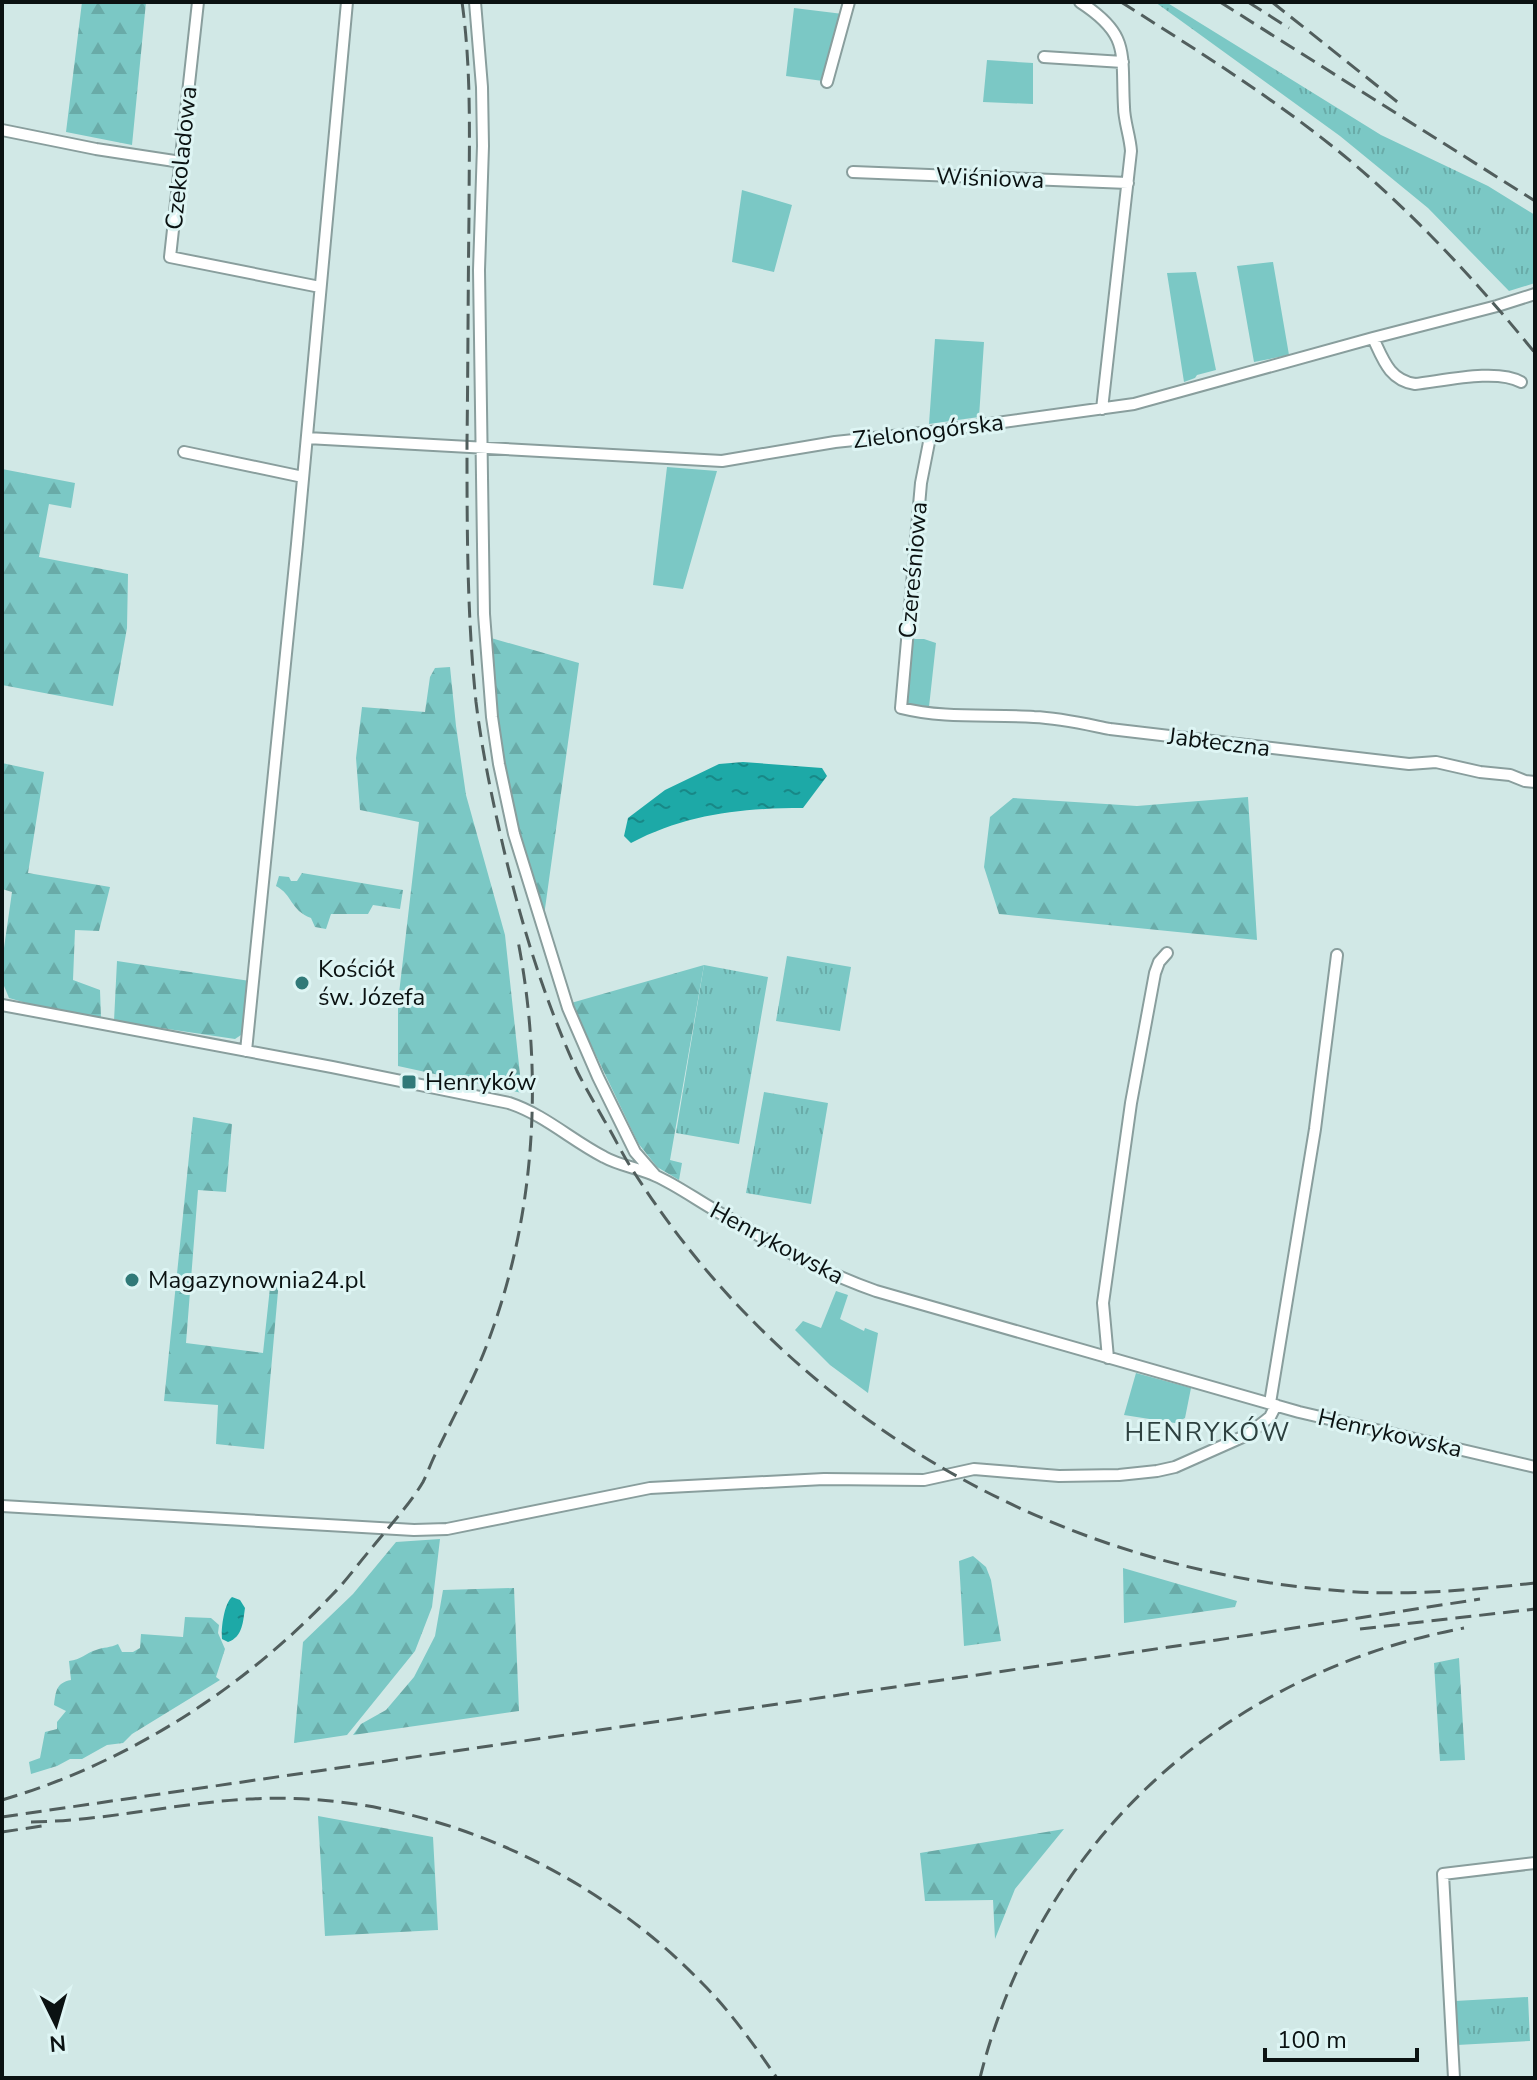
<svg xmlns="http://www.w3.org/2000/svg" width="1537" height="2080" viewBox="0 0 1537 2080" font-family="'Nunito Sans',sans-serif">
  <defs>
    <pattern id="grass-tufts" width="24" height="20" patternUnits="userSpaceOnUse" patternTransform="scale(2)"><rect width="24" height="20" fill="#7bc8c5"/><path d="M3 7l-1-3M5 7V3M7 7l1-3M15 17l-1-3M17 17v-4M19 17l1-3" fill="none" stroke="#69aba8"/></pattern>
    <pattern id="forest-firs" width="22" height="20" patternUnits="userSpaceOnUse" patternTransform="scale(2)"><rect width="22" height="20" fill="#7bc8c5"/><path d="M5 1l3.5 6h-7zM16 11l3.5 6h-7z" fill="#69aba8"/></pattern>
    <pattern id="water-ripples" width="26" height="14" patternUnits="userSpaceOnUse" patternTransform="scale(2)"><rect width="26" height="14" fill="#1da9a7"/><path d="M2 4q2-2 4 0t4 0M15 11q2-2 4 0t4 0" fill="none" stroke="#188887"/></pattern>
  </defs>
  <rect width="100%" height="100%" fill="#d1e8e6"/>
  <!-- grass -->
  <path fill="url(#grass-tufts)" d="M 1155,2 L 1166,2 L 1381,135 L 1488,186 L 1535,215 L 1535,283 L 1509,291 L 1428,208 L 1340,136 Z
    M 787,956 L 851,967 L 840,1031 L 776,1021 Z
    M 704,965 L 768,977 L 739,1144 L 676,1133 Z
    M 764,1092 L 828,1103 L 811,1204 L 746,1193 Z
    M 1528,1997 L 1530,2041 L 1457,2045 L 1455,2001 Z"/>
  <!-- forest -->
  <path fill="url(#forest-firs)" d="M 82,2 L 146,2 L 132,145 L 66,132 Z
    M 2,469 L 75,483 L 71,508 L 49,504 L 39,557 L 128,574 L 127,628 L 113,706 L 2,685 Z
    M 491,638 L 579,663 L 544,916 C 524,855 506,794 497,731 C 492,701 493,669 491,638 Z
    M 450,667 L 456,726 L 466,795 L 505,935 L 522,1093 L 398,1066 L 398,1002 L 419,822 L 360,810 L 356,758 L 362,707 L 425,712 L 430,677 L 435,668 Z
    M 2,763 L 44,772 L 28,873 L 110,887 L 99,931 L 75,930 L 73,980 L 100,990 L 101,1018 L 61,1013 L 9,998 L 2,981 L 2,962 L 12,892 L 2,889 Z
    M 1248,797 L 1257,940 L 999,914 L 984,867 L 990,817 L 1013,798 L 1137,806 Z
    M 302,873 L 403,890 L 400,909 L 373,905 L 368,914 L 331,914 L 326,929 L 315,927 L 311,918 C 290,910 293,895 276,886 L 279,876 L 289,877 L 291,881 L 297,881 Z
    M 117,961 L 250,981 L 244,1033 L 235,1039 L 114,1021 Z
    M 704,965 L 670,1160 L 682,1163 L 679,1180 L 657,1167 L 638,1143 L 571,1003 Z
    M 193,1117 L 232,1124 L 226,1192 L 198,1190 L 186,1343 L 263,1353 L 271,1278 L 279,1280 L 264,1449 L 216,1444 L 218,1405 L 164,1401 Z
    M 440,1539 L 432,1607 L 415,1651 L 347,1735 L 294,1743 L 303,1642 L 353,1594 L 396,1542 Z
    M 973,1556 L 986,1567 L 991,1580 L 1001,1641 L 964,1646 L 959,1561 Z
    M 1123,1568 L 1237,1601 L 1235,1607 L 1124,1623 Z
    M 514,1588 L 519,1711 L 353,1735 L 361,1724 L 386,1710 L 414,1677 L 435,1636 L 443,1590 Z
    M 185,1617 L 211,1618 L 219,1625 L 218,1633 L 225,1649 L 216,1677 L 220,1680 L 132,1734 L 123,1743 L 107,1745 L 82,1759 L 70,1759 L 57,1766 L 31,1774 L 29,1762 L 40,1758 L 45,1732 L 57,1729 L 57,1722 L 66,1711 L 54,1705 C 56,1691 56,1683 71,1680 L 69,1661 C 81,1660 86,1653 96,1650 C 104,1647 110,1648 118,1644 L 122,1652 L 133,1652 L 140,1648 L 141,1634 L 183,1637 Z
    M 1459,1658 L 1465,1760 L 1440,1761 L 1434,1663 Z
    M 318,1816 L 433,1837 L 438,1930 L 325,1936 Z
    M 1064,1829 L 1015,1889 L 995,1939 L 993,1900 L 925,1901 L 920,1853 Z"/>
  <!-- green -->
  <path fill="#7bc8c5" d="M 794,8 L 843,14 L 823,81 L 786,76 Z
    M 987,60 L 1033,63 L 1033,104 L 983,102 Z
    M 742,190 L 792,205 L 774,272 L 732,262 Z
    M 1273,262 L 1289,355 L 1254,362 L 1237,266 Z
    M 1196,272 L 1216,370 L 1197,375 L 1195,378 L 1184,382 L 1167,273 Z
    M 935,339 L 984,342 L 979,417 L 929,424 Z
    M 667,467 L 717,471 L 683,589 L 653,585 Z
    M 912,639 L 924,639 L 936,643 L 929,707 L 906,703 Z
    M 836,1291 L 848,1295 L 840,1319 L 864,1331 L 865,1328 L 878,1333 L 868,1393 L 830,1365 L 795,1330 L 803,1321 L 821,1328 Z
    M 1136,1373 L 1191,1388 L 1185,1418 L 1175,1423 L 1124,1415 Z"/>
  <!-- water -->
  <path fill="url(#water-ripples)" d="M 743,762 L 822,768 L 827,776 L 803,808 C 742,808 686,814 631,843 L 624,836 L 628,818 L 665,790 L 719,764 Z
    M 232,1597 L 240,1600 L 245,1608 C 243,1621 243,1637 228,1642 L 222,1639 C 221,1628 224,1604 232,1597 Z"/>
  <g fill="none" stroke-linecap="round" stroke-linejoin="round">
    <!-- minor casing -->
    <g stroke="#899e9d" stroke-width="14">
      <path id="minor" d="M 198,2 L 170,257 L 320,287
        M 475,2 L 482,87 L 483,146 L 479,270 L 484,614 L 492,717 L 499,764 L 514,834 L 568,1008 L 598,1077 L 635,1152 L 655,1175
        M 1080,2 C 1131,35 1121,53 1124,107 C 1124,121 1130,136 1131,151 L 1102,409
        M 1044,57 L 1123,62
        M 827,82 L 849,2
        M 2,130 L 96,149 L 181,162
        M 853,172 L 1128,183
        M 1373,338 C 1383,359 1389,380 1415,384 C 1443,381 1497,368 1521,382
        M 931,432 L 921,483 L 901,708 C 945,719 990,714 1034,717 C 1060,718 1085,724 1110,729 L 1409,764 L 1436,762 L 1480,772 L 1510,775 L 1525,781 L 1535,782
        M 307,438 L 722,461 L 835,442 L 931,432 L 1134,404 L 1373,338 L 1497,306 L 1535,294
        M 184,452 L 303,477
        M 2,1005 L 332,1067 L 509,1103 C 545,1115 571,1140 604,1157 C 620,1166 639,1168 656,1176 C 676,1185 694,1198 713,1209 C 768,1241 816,1270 876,1291 L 1299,1412 L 1535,1467
        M 246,1051 L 297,544 L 347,2
        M 1108,1358 L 1103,1303 L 1131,1103 L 1155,973 L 1159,962 L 1167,953
        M 1270,1403 L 1315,1129 L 1337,955
        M 2,1506 L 414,1530 L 447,1529 L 650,1488 L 824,1479 L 924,1480 L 974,1469 L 1059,1476 L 1119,1475 L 1157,1471 L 1175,1467 L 1247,1435 L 1270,1417 L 1276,1405
        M 1454,2078 L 1443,1874 L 1535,1863"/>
    </g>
    <!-- minor -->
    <use href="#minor" stroke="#fff" stroke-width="10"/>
    <!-- rail -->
    <path stroke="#515e5d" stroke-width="3" stroke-dasharray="16 8" stroke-linecap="butt" d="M 462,2 C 472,73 469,145 469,216 C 468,292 468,367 467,442 C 467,529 467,615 476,702 C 482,751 492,798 503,846 C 521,923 544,999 577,1071 C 585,1087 595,1104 604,1120 C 614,1136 622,1154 632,1169 C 789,1417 1053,1570 1343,1591 C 1408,1596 1471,1590 1535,1583
      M 1121,2 C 1206,56 1293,110 1369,177 C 1429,230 1484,290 1535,353
      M 1220,2 L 1535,201
      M 1248,2 L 1289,28
      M 1272,2 L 1400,104
      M 1360,1629 L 1535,1609
      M 2,1800 C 127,1763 242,1690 332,1595 C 346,1581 358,1564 371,1549 C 387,1529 410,1504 423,1482 C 428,1472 432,1460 438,1449 C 452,1420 467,1392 480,1362 C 535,1230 545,1080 518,941
      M 2,1817 L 1217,1640 L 1480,1599
      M 31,1822 C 105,1821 176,1803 249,1799 C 416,1790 586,1863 702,1983 C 731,2012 754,2045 777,2078
      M 2,1832 L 42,1826
      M 980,2078 C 1039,1840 1225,1673 1464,1628"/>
  </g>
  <!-- markers -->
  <g fill="#307978" stroke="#def5f4" stroke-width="3">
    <circle cx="302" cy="983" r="8"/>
    <rect x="401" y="1074" width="16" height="16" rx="4"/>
    <circle cx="132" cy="1280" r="8"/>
  </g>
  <g text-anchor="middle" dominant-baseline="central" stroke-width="6" stroke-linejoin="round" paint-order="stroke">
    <!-- street labels -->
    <g font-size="24" fill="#0b1212" stroke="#def5f4">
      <text transform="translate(181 158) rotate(-84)">Czekoladowa</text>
      <text transform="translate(990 178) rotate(2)">Wiśniowa</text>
      <text transform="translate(928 431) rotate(-7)">Zielonogórska</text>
      <text transform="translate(913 570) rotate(-85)">Czereśniowa</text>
      <text transform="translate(1219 742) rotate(7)">Jabłeczna</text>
      <text transform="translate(777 1243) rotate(28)">Henrykowska</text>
      <text transform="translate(1390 1433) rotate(13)">Henrykowska</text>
    </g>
    <!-- poi labels -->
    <g font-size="24" fill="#0b1212" stroke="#def5f4" text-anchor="start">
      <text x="318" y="969">Kościół<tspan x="318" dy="28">św. Józefa</tspan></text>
      <text x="425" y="1082">Henryków</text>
      <text x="148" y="1280">Magazynownia24.pl</text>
    </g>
    <!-- neighbourhood labels -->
    <g font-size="26" letter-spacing="2" fill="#2d403f" stroke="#def5f4">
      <text x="1208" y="1432">HENRYKÓW</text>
    </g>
  </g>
  <!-- border -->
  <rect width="1537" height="2080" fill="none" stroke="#0b1212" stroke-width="8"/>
  <!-- north arrow -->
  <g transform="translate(56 2024) rotate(175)" stroke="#def5f4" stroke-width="6" paint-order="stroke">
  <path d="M0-6L14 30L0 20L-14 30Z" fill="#0b1212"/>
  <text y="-12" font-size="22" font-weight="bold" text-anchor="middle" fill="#0b1212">N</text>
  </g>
  <!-- scale -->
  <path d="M1265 2048v12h152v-12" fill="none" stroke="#0b1212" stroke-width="4"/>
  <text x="1277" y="2048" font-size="24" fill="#0b1212" stroke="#def5f4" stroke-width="6" paint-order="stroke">100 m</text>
</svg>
